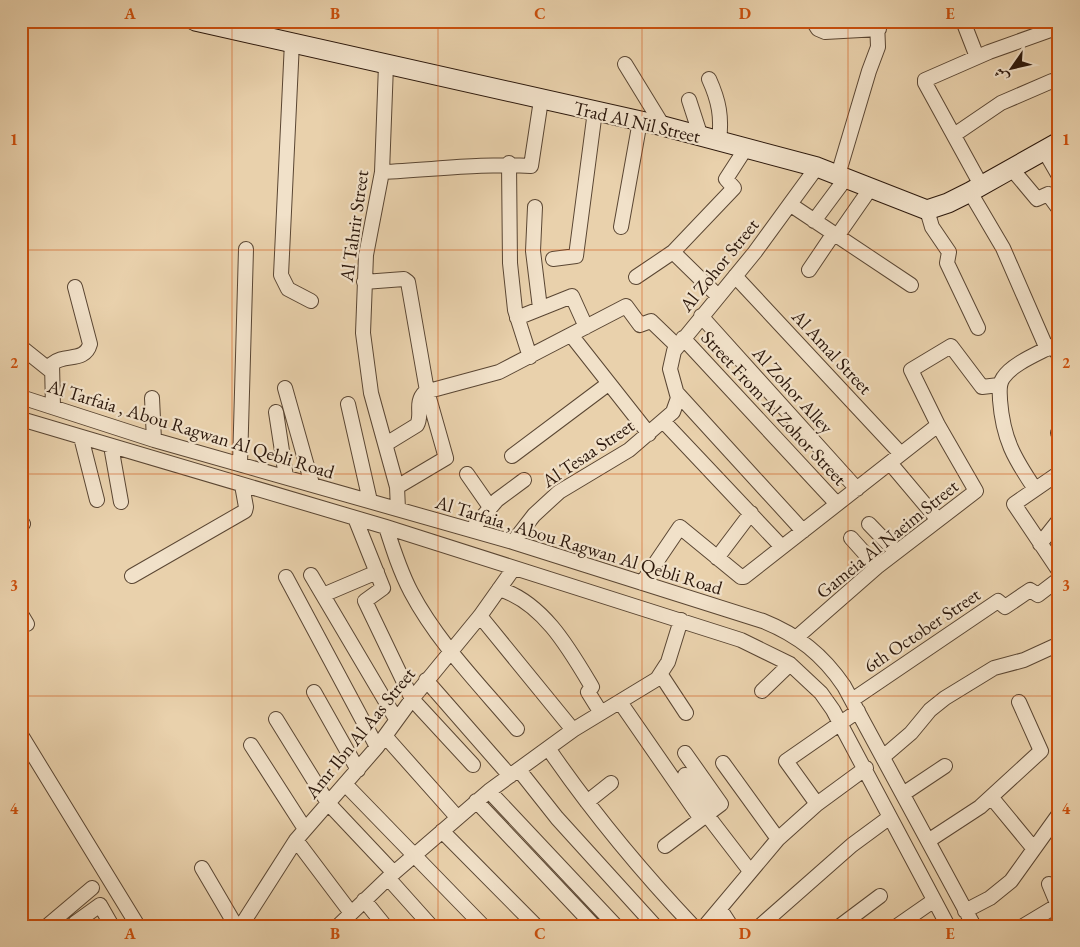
<svg xmlns="http://www.w3.org/2000/svg" width="1080" height="947" viewBox="0 0 1080 947" font-family="'EB Garamond',Amiri,serif">
  <rect width="100%" height="100%" fill="#e9d1ac"/>
  <filter id="stains"><feTurbulence type="fractalNoise" baseFrequency=".004" numOctaves="4"/><feColorMatrix values="0 0 0 0 .2 0 0 0 0 .09 0 0 0 0 .02 0 0 0 .5 -.17"/></filter>
  <radialGradient id="worn" r=".72"><stop offset=".6" stop-color="#630" stop-opacity="0"/><stop offset="1" stop-color="#630" stop-opacity=".3"/></radialGradient>
  <g fill="none" stroke-linecap="round" stroke-linejoin="round">
    <!-- street casing -->
    <g stroke="#5a4633" stroke-width="16">
      <path id="street" d="M 813,21 L 818,29 L 825,32 L 879,29
        M 963,21 L 977,57
        M 292,42 L 281,275 L 288,289 L 311,301
        M 625,64 L 663,126
        M 386,65 L 382,172 L 366,255 L 363,333 L 371,393 L 397,487 L 398,509
        M 709,79 C 719,101 722,117 719,141
        M 689,100 L 701,137
        M 954,135 L 1001,103 L 1052,81
        M 1044,150 L 1059,176
        M 509,163 L 510,263 L 515,310 L 530,357
        M 1011,168 L 1037,199 L 1048,194 L 1059,209
        M 382,172 C 432,170 480,163 531,166 L 541,100
        M 838,175 L 869,71 L 878,47 L 877,21
        M 981,185 L 925,83 L 925,80 L 989,52 L 1059,27
        M 970,192 L 1003,248 L 1047,349
        M 791,205 L 911,285
        M 535,207 L 533,251 L 540,308
        M 927,210 L 932,227 L 949,252 L 947,263 L 978,328
        M 814,221 L 846,178
        M 621,227 L 640,121
        M 838,235 L 870,189
        M 673,252 L 718,296
        M 553,259 L 576,256 L 595,111
        M 809,270 L 834,233
        M 735,276 L 901,454
        M 636,277 L 673,252 L 734,188 L 726,179 L 746,148
        M 364,282 L 404,279 L 408,282 L 427,391 L 446,458 L 397,487
        M 701,316 L 857,489
        M 517,318 L 572,296 L 586,327
        M 571,335 L 649,434
        M 683,338 L 837,504
        M 21,347 L 51,371
        M 285,388 L 312,484
        M 677,393 L 803,531
        M 21,397 L 154,440 L 513,542 L 763,621 C 798,635 823,655 844,686 L 974,926
        M 152,398 L 154,440
        M 348,404 L 370,501
        M 53,407 L 52,364 C 64,353 85,363 90,344 L 75,287
        M 276,412 L 286,477
        M 21,419 L 386,527 L 741,640 L 790,664 L 821,693 L 833,710 L 948,926
        M 663,421 L 782,547
        M 1058,433 L 1059,434
        M 81,437 L 97,500
        M 386,444 L 417,425 C 423,414 414,403 425,392 L 499,372 L 626,306 L 640,325 L 651,321 L 677,346
        M 111,446 L 121,502
        M 512,456 L 608,384
        M 890,463 L 938,520
        M 240,464 L 246,249
        M 1059,473 L 1014,504 L 1059,571
        M 467,474 L 490,507
        M 1035,489 C 1014,458 1003,439 1000,400 C 1000,392 998,385 1003,378 C 1012,364 1037,354 1052,346 L 1059,355
        M 355,518 L 383,588 L 365,601 L 412,699 L 473,765
        M 21,521 L 23,524
        M 869,524 L 896,552
        M 386,527 C 393,549 400,571 411,592 C 438,643 480,685 517,729
        M 471,530 L 497,500 L 524,480
        M 851,538 L 877,567
        M 513,542 L 534,515 L 559,492 L 629,450 L 673,412 L 678,398 L 670,369 L 674,351 L 755,252 L 817,167
        M 1040,544 L 1059,520
        M 717,558 L 751,513
        M 311,575 L 396,719
        M 132,576 L 245,511 L 246,507 L 242,485
        M 286,577 L 377,747
        M 642,583 L 680,527 L 741,577 L 744,577 L 938,425
        M 499,589 C 543,602 570,650 592,687 L 588,692 L 601,713
        M 323,595 L 377,572
        M 21,614 L 27,624
        M 480,616 L 573,730
        M 797,637 L 877,567 L 976,491 L 938,425 L 911,370 L 951,346 L 982,387 L 999,385
        M 661,675 L 686,713
        M 426,680 L 510,776
        M 762,691 L 790,664
        M 314,692 L 358,770
        M 852,700 L 998,601 L 1005,607 L 1030,590 L 1038,595 L 1059,579
        M 620,702 L 701,819
        M 276,719 L 328,803 L 394,873
        M 21,735 L 138,926
        M 385,736 L 457,817
        M 251,745 L 305,829
        M 548,748 C 592,812 640,870 693,926
        M 883,757 L 911,733 L 930,710 L 945,698 L 994,668 L 1024,660 L 1059,644
        M 723,763 L 778,839
        M 519,770 L 557,818 L 655,926
        M 685,775 L 711,812
        M 345,784 L 483,926
        M 489,791 L 616,926
        M 903,794 L 945,766
        M 992,798 L 1034,849
        M 476,801 L 594,926
        M 587,802 L 611,783
        M 817,804 L 786,761 L 858,711
        M 707,815 L 750,871
        M 442,831 L 536,926
        M 296,840 L 351,913
        M 928,841 L 980,807 L 1041,751 L 1019,702
        M 665,846 L 721,804 L 685,753
        M 202,868 L 236,926
        M 388,878 L 431,926
        M 1049,884 L 1059,908
        M 364,900 L 385,926
        M 720,909 L 731,926
        M 965,911 L 990,898 L 1011,881 L 1059,814
        M 75,923 L 100,905 L 112,926
        M 47,926 L 92,888
        M 241,926 L 296,840 L 377,747 L 412,699 L 480,616 L 514,568
        M 338,926 L 388,878 L 489,791 L 573,730 L 657,679 L 668,662 L 681,620
        M 705,926 L 778,839 L 817,804 L 866,768
        M 760,926 L 852,845 L 890,817
        M 840,926 L 880,896
        M 897,926 L 933,901
        M 1023,926 L 1058,905"/>
    </g>
    <!-- secondary casing -->
    <g stroke="#2b170b" stroke-width="21">
      <path id="secondary" d="M 195,21 L 663,126 L 817,167 L 927,210 L 948,203 L 970,192 L 1059,142"/>
    </g>
    <!-- street -->
    <use href="#street" stroke="#f1e1c9" stroke-width="14"/>
    <!-- secondary -->
    <use href="#secondary" stroke="#f1e1c9" stroke-width="19"/>
  </g>
  <!-- grid -->
  <path fill="none" stroke="#cc4f0c" stroke-width="1" stroke-opacity="0.55" d="M 232,21 L 232,926M 438,21 L 438,926M 642,21 L 642,926M 848,21 L 848,926M 21,250 L 1059,250M 21,474 L 1059,474M 21,696 L 1059,696"/>
  <g text-anchor="middle" dominant-baseline="central" stroke-width="4.5" stroke-linejoin="round" paint-order="stroke">
    <!-- street labels -->
    <g font-size="19" fill="#2b170b" stroke="#f1e1c9">
      <text transform="translate(637 122) rotate(13)">Trad Al Nil Street</text>
      <text transform="translate(354 226) rotate(-82)">Al Tahrir Street</text>
      <text transform="translate(719 265) rotate(-51)">Al Zohor Street</text>
      <text transform="translate(832 352) rotate(47)">Al Amal Street</text>
      <text transform="translate(793 390) rotate(48)">Al Zohor Alley</text>
      <text transform="translate(774 408) rotate(47)">Street From Al Zohor Street</text>
      <text transform="translate(191 429) rotate(17)">Al Tarfaia , Abou Ragwan Al Qebli Road</text>
      <text transform="translate(588 453) rotate(-34)">Al Tesaa Street</text>
      <text transform="translate(887 539) rotate(-39)">Gameia Al Naeim Street</text>
      <text transform="translate(579 545) rotate(17)">Al Tarfaia , Abou Ragwan Al Qebli Road</text>
      <text transform="translate(922 630) rotate(-34)">6th October Street</text>
      <text transform="translate(360 733) rotate(-51)">Amr Ibn Al Aas Street</text>
    </g>
  </g>
  <!-- margin -->
  <rect width="1080" height="947" fill="none" stroke="#e9d1ac" stroke-width="55"/>
  <!-- north arrow -->
  <g transform="translate(1012 68) rotate(236)" stroke="#f1e1c9" stroke-width="4" paint-order="stroke">
  <path d="M0-4L9 19L0 12L-9 19Z" fill="#2b170b"/>
  <text y="-8" font-size="14" font-weight="bold" text-anchor="middle" fill="#2b170b">ش</text>
  </g>
  <rect x="28" y="28" width="1024" height="892" fill="none" stroke="#cc4f0c" stroke-width="2"/>
  <g font-size="16" text-anchor="middle" font-weight="bold" fill="#cc4f0c">
    <text x="130" y="19">A</text>
    <text x="335" y="19">B</text>
    <text x="540" y="19">C</text>
    <text x="745" y="19">D</text>
    <text x="950" y="19">E</text>
    <text x="14" y="145">1</text>
    <text x="1066" y="145">1</text>
    <text x="14" y="368">2</text>
    <text x="1066" y="368">2</text>
    <text x="14" y="591">3</text>
    <text x="1066" y="591">3</text>
    <text x="14" y="814">4</text>
    <text x="1066" y="814">4</text>
    <text x="130" y="939">A</text>
    <text x="335" y="939">B</text>
    <text x="540" y="939">C</text>
    <text x="745" y="939">D</text>
    <text x="950" y="939">E</text>
  </g>
  <rect width="100%" height="100%" filter="url(#stains)"/>
  <rect width="100%" height="100%" fill="url(#worn)"/>
</svg>
